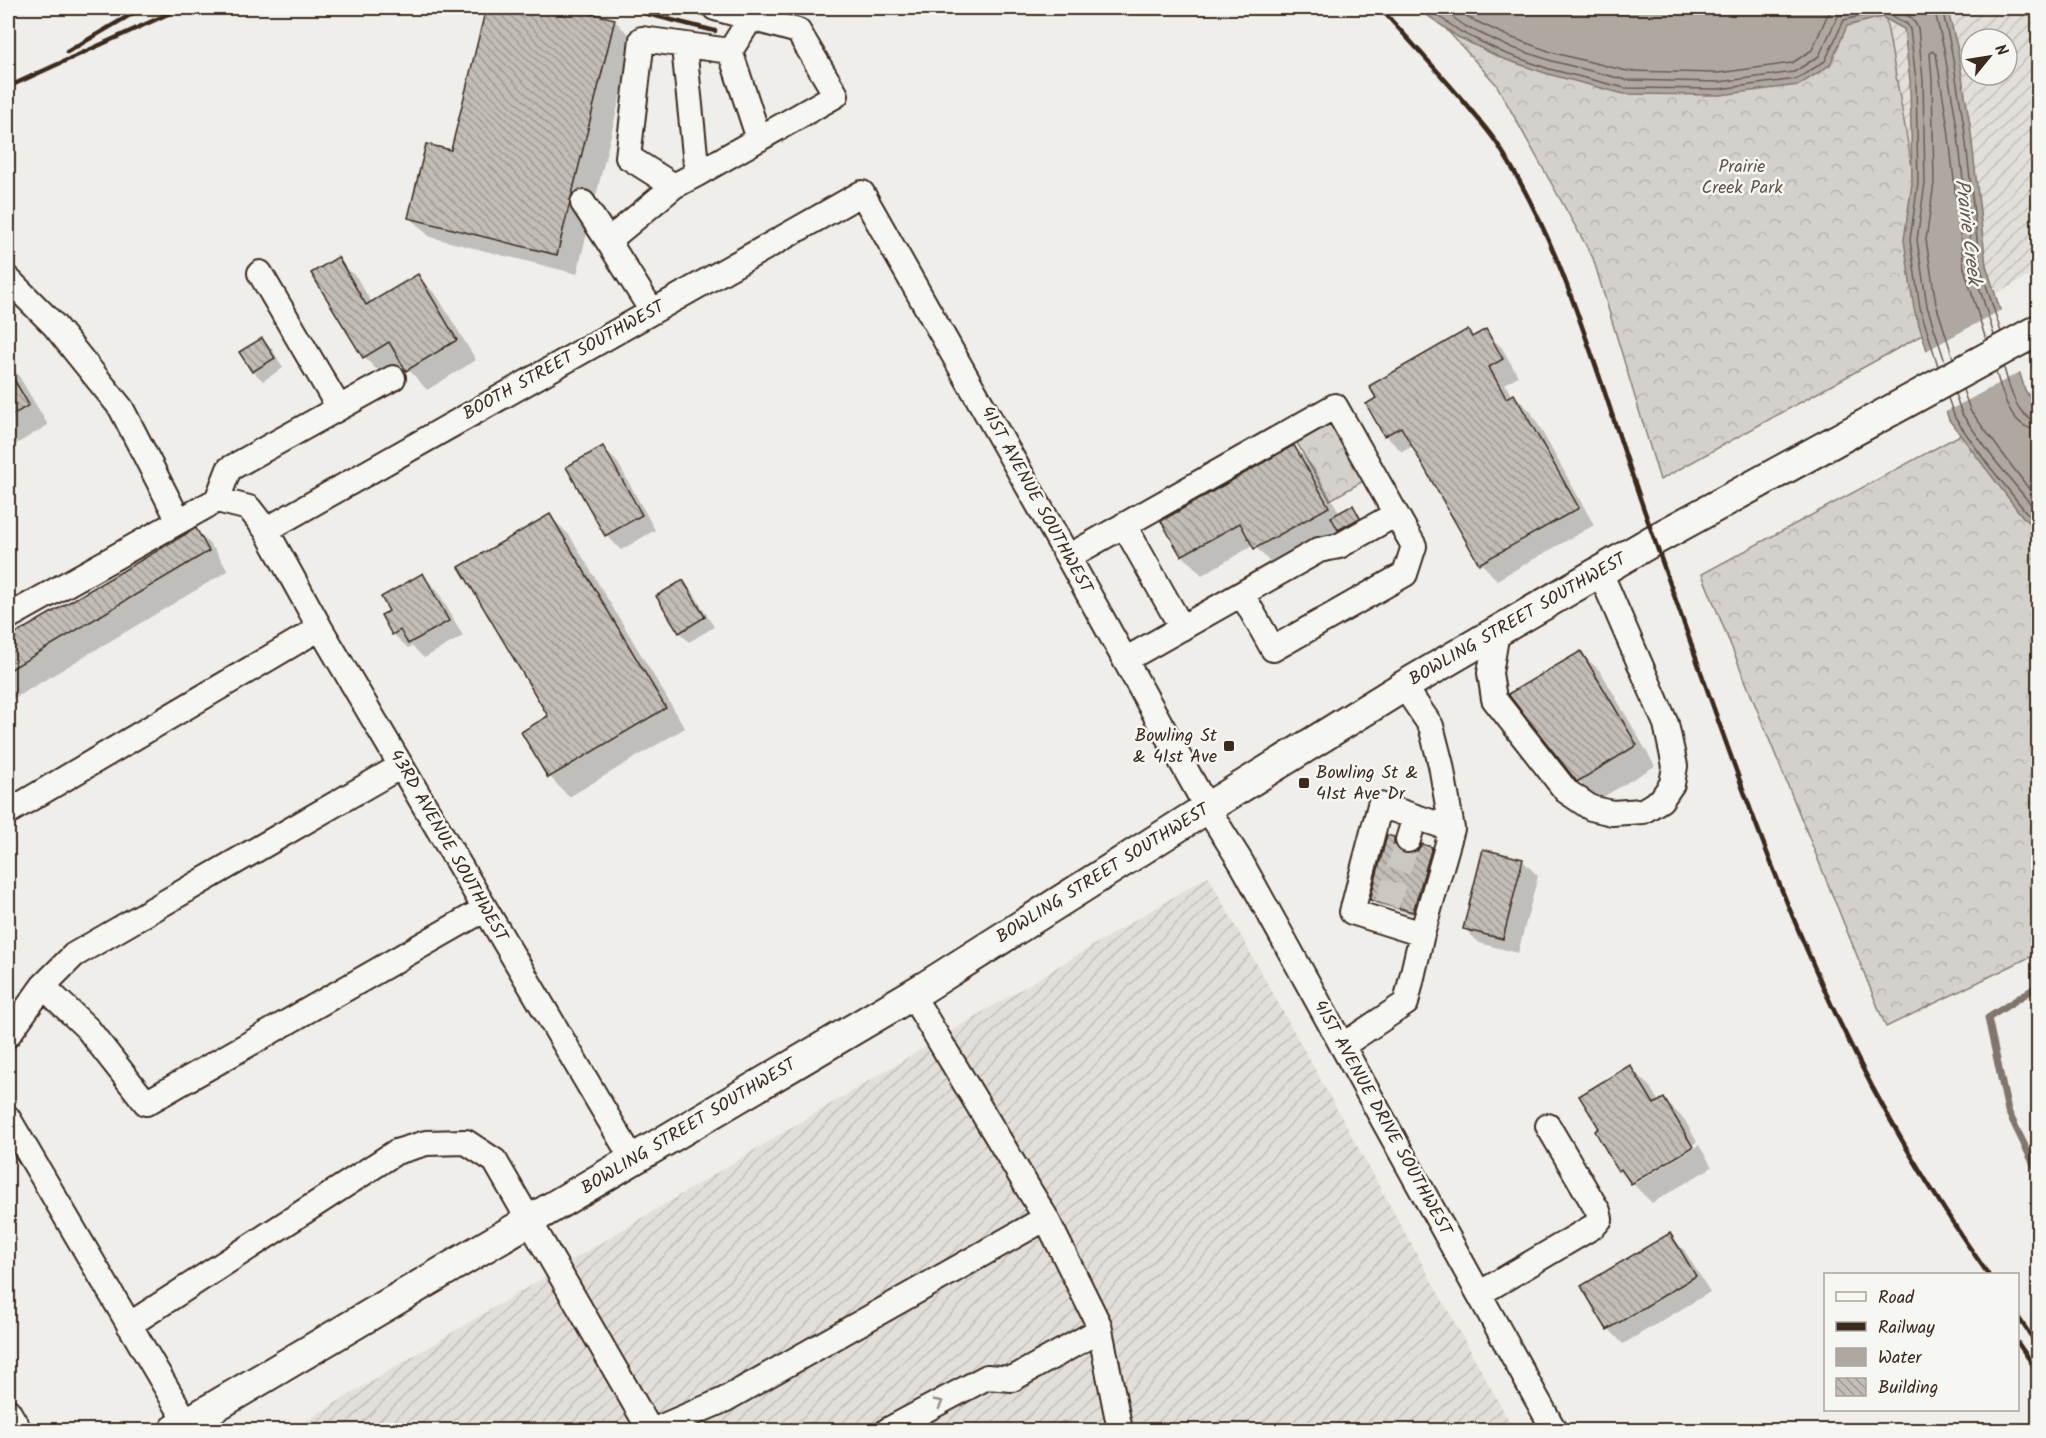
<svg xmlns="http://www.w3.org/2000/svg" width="2046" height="1438" viewBox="0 0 2046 1438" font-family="Kalam,sans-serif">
  <defs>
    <pattern id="industrial-furrows" width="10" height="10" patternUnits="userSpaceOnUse" patternTransform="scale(1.5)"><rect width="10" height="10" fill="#e2dfdb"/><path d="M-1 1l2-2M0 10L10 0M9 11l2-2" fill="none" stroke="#c3c0bc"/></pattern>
    <pattern id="forest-crowns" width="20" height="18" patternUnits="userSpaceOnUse" patternTransform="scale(1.5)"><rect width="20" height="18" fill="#d4d1cc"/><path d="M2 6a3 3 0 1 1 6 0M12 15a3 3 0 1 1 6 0" fill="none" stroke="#b7b4af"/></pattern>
    <pattern id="building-back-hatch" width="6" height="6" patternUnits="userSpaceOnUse" patternTransform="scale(1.5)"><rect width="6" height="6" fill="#c2bdb7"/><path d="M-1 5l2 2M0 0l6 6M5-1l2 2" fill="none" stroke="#9f9a94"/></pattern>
  </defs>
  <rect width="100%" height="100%" fill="#efeeea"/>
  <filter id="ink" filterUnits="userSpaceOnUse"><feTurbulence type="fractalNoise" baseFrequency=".0167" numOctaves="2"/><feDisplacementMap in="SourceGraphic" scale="12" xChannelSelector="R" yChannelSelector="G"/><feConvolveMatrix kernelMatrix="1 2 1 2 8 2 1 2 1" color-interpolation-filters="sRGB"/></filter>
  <g filter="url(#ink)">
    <!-- industrial -->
    <path fill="url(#industrial-furrows)" fill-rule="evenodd" d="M 1884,8 L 2038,8 L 2038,271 L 1940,325 ZM 1971,39 L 2007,39 L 2007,75 L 1971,75 Z
      M 1208,876 L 1514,1430 L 291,1430 Z"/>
    <!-- forest -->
    <path fill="url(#forest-crowns)" stroke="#887e75" stroke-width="1.5" d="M 1427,8 L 1884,8 L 1940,325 L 1660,480 L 1593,258 L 1496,84 Z
      M 2038,393 L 2038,953 L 1886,1027 L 1702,574 Z
      M 1332,423 L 1365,480 L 1330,500 L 1297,443 Z"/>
    <!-- water -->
    <path fill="#afa8a1" stroke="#81766d" stroke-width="1.5" d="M 1417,8 L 1947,8 L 1957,46 L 1970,125 L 1986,265 L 2025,390 L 2038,411 L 2038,530 L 2022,516 L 1949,420 L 1914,309 L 1904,240 L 1912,183 L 1910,81 L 1904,29 L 1882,17 L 1847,26 L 1830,65 L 1799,85 L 1720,95 L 1624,94 L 1548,74 L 1501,58 L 1458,37 Z"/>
    <!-- pier -->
    <path fill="#efeeea" d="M 2003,309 L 2022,371 L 1944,413 L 1924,352 Z"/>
    <!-- shadow -->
    <path fill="#0003" d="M 488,8 L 564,8 L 614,20 L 634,40 L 577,274 L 430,237 L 410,218 L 452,152 Z
      M 337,259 L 357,278 L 372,303 L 418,276 L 437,296 L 476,360 L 427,390 L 404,364 L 384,377 L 364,357 Z
      M 1468,331 L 1474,338 L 1485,331 L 1502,348 L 1518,376 L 1505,384 L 1512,397 L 1514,395 L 1531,412 L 1594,525 L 1497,580 L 1481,563 L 1413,446 L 1402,452 L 1385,435 Z
      M 262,340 L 272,349 L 283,368 L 263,381 L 253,371 Z
      M 8,358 L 48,425 L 8,449 Z
      M 1294,447 L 1314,467 L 1340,514 L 1352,507 L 1363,523 L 1275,568 L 1254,545 L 1202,575 L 1182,555 Z
      M 603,448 L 618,463 L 655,530 L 621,550 L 606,535 Z
      M 550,516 L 570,536 L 685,728 L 569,797 L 550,777 L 523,732 L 550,716 Z
      M 196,530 L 215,550 L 228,571 L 8,702 L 8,640 Z
      M 423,575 L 437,590 L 463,636 L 424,658 L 412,646 L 408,648 L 393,634 Z
      M 683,582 L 693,592 L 714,627 L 689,642 L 680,633 L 658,597 Z
      M 8,583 L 16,597 L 8,601 Z
      M 1581,653 L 1601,672 L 1655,766 L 1598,800 L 1579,781 Z
      M 1393,838 L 1398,843 L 1400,853 L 1404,855 L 1412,855 L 1431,849 L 1436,853 L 1418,916 L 1376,904 L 1372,900 Z
      M 1484,851 L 1523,861 L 1538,876 L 1518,953 L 1479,943 L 1464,928 Z
      M 1630,1067 L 1650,1087 L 1659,1102 L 1664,1100 L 1684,1119 L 1697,1142 L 1632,1182 L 1634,1184 L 1699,1145 L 1712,1167 L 1652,1203 L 1619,1170 L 1601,1129 Z
      M 1670,1235 L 1684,1250 L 1710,1292 L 1623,1344 L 1609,1329 Z
      M 1064,1420 L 1074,1430 L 1045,1430 Z"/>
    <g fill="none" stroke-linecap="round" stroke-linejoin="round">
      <!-- shore -->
      <path stroke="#695c52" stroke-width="1.5" d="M 1427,8 L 1461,32 L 1504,53 L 1549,69 L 1625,88 L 1719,89 L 1797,79 L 1825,61 L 1844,20 L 1882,11 L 1907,24 L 1910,29 L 1916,80 L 1918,183 L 1910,240 L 1920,308 L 1938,366
        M 1440,8 L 1465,26 L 1507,46 L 1552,61 L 1626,80 L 1719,82 L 1794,72 L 1819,56 L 1838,16 L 1864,8
        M 1455,8 L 1469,18 L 1510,37 L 1554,53 L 1627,71 L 1718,73 L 1792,63 L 1812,50 L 1827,16 L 1834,8
        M 1893,8 L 1912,18 L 1918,28 L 1923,80 L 1925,183 L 1917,240 L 1927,306 L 1945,362
        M 1934,8 L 1944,49 L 1957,127 L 1973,267 L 1994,335
        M 1942,8 L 1951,48 L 1964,126 L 1980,266 L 2001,332
        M 1953,358 L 1936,304 L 1926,240 L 1934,183 L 1932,80 L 1930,54 L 1932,51 L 1936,54 L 1948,128 L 1964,268 L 1986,340
        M 2004,368 C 2009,385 2016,419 2038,421
        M 1996,372 C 2002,393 2011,429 2038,430
        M 1963,390 L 1970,410 L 2038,501
        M 1955,394 L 1962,414 L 1993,458 L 2038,513
        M 1948,398 L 1955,418 L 1986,462 L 2026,512 L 2038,522"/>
      <!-- stream -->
      <path stroke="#81766d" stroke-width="7" d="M 2038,986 L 1988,1018 L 2008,1111 L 2038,1173"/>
    </g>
    <!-- building -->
    <path fill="url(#building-back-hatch)" stroke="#3b2a1e" stroke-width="1.5" d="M 486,8 L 570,8 L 615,19 L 557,255 L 408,218 L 426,144 L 451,150 Z
      M 338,257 L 366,305 L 418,274 L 457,340 L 406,371 L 389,342 L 363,358 L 311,273 Z
      M 1468,329 L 1472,337 L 1486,329 L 1503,359 L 1489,367 L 1506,398 L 1514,394 L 1579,508 L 1479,564 L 1401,427 L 1384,436 L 1366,404 L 1376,398 L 1369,386 Z
      M 262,338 L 275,358 L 252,372 L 239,352 Z
      M 8,369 L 29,405 L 8,418 Z
      M 1294,445 L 1329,507 L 1254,549 L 1240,523 L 1181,556 L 1161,521 Z
      M 603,446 L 642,515 L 605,536 L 566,467 Z
      M 1353,505 L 1360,518 L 1338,530 L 1331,517 Z
      M 550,514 L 666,708 L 548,778 L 521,732 L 548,716 L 459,567 Z
      M 196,528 L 209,551 L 8,671 L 8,638 Z
      M 423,573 L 449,621 L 408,644 L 400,630 L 392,635 L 381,615 L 389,611 L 381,597 Z
      M 683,580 L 705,617 L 679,633 L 656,596 Z
      M 1581,651 L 1637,745 L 1577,782 L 1508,694 Z
      M 1387,835 L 1394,837 L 1394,844 L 1397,849 L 1404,854 L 1412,854 L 1417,851 L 1422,844 L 1432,847 L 1413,912 L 1370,900 Z
      M 1483,849 L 1523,859 L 1503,939 L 1463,929 Z
      M 1630,1065 L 1654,1104 L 1664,1098 L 1693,1147 L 1631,1184 L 1621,1169 L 1618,1171 L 1595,1131 L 1599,1128 L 1579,1096 Z
      M 1670,1233 L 1696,1276 L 1607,1330 L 1581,1286 Z"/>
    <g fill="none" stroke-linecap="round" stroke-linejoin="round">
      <!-- minor-tunnel -->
      <path stroke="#cbc7c1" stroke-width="24" stroke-dasharray="24 12" stroke-linecap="butt" d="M 1387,905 L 1408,840"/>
      <!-- minor casing -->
      <g stroke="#3b2a1e" stroke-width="28">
        <path id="minor" d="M 715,8 L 751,18
          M 684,47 L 697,174
          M 730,51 L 642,39 L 628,157 L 674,186 L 697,174 L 836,95 L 798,31 L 751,18 L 730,51 L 759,139
          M 583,203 L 608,241
          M 8,279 L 54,325 L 121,408 L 179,521
          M 652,311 L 608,241 L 674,186
          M 339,408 L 393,378
          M 217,500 L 229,469 L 339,408 L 260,273
          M 1124,525 L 1182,628
          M 266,530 L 862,193 L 1068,557 L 1207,808 L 1241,862 L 1554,1430
          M 1068,557 L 1335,406 L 1414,546 L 1405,574 L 1273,649 L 1242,594
          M 8,617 L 217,500 L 249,508 L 266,530 L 320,628 L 633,1160
          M 1497,632 L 1490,673 L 1494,699 L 1566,791 L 1591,808 L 1612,813 L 1643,811 L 1661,800 L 1672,784 L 1675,766 L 1666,724 L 1600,572
          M 1125,660 L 1319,550 L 1339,546 L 1396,514
          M 8,812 L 320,628
          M 1408,840 L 1415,817
          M 1422,934 L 1352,912 L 1380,805 L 1452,829
          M 43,986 L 88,1029 L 146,1103 L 485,909
          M 8,1035 L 43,986 L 74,955 L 401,766
          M 1342,1046 L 1406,1003 L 1422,934 L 1452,829 L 1441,765 L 1431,726 L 1404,686
          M 8,1118 L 187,1423
          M 1046,1218 L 1099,1325 L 1120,1430
          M 1479,1294 L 1594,1226 L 1600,1219 L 1598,1211 L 1548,1126
          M 129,1325 L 396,1152 L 426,1143 L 466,1142 L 495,1161 L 650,1430
          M 8,1411 L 19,1430
          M 654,1430 L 724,1400 L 1046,1218 L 912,995
          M 888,1430 L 987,1377 L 1012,1379 L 1100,1330"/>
      </g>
      <!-- major casing -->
      <g stroke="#3b2a1e" stroke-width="34">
        <path id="major" d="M 175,1430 L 925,987 L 1207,808 L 1404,686 L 1654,540 L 2038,330"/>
      </g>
      <!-- minor -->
      <use href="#minor" stroke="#f6f6f2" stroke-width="24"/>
      <!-- major -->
      <use href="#major" stroke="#f6f6f2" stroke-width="30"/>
      <!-- rail -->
      <path stroke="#3b2a1e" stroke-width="4.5" d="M 624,8 L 715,31
        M 1380,8 C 1412,43 1444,77 1474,114 C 1483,125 1493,136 1500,148 C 1550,227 1576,308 1606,396 C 1628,464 1651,531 1675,598 C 1725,741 1775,887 1840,1023 C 1882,1111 1932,1195 1988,1274
        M 67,52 L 142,8
        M 10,86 L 181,8
        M 2018,1317 L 2038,1346
        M 2018,1343 L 2038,1372"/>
    </g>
    <!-- one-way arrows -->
    <defs><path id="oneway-chevron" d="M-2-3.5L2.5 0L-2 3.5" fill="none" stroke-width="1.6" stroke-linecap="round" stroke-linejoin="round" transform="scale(1.5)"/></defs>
    <use stroke="#989088" href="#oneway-chevron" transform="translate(939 1403) rotate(-28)"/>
  </g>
  <!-- markers -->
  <g fill="#3b2a1e" stroke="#f6f6f2" stroke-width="2">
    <rect x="1223" y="740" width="12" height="12" rx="3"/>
    <rect x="1298" y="777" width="12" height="12" rx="3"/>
  </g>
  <g text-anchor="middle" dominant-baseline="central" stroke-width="5" stroke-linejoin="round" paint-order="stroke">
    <!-- park labels -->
    <g font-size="18" fill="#61544a" stroke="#f6f6f2">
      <text x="1742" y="167">Prairie<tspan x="1742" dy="21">Creek Park</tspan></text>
    </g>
    <!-- street labels -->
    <g font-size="18" fill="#3b2a1e" stroke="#f6f6f2">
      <text transform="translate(564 361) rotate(-29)">BOOTH STREET SOUTHWEST</text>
      <text transform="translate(1036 500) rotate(61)">41ST AVENUE SOUTHWEST</text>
      <text transform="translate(1518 620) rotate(-30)">BOWLING STREET SOUTHWEST</text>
      <text transform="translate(448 846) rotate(60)">43RD AVENUE SOUTHWEST</text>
      <text transform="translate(1103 874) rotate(-32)">BOWLING STREET SOUTHWEST</text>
      <text transform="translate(1382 1118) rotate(61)">41ST AVENUE DRIVE SOUTHWEST</text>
      <text transform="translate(689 1127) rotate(-31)">BOWLING STREET SOUTHWEST</text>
    </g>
    <!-- poi labels -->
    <g font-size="18" fill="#3b2a1e" stroke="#f6f6f2" text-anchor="end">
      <text x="1217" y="736">Bowling St<tspan x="1217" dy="21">&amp; 41st Ave</tspan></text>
      <text x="1316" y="773" text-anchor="start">Bowling St &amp;<tspan x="1316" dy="21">41st Ave Dr</tspan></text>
    </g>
    <!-- water labels -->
    <g font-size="20" font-style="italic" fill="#64564c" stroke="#f6f6f2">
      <text transform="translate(1967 232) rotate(83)">Prairie Creek</text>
    </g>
  </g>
  <!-- margin -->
  <rect width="2046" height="1438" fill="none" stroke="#f6f6f2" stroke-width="30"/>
  <rect x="15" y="15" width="2016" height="1408" fill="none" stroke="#3b2a1e" stroke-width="2" filter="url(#ink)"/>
  <!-- legend -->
  <rect x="1824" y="1273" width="195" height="138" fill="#f6f6f2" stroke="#aba49d" stroke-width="1.5"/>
  <rect x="1836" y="1292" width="30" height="9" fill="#f6f6f2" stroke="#aba49d" stroke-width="1.5"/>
  <text x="1878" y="1303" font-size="18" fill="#3b2a1e">Road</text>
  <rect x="1836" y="1322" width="30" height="9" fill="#3b2a1e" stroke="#aba49d" stroke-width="1.5"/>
  <text x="1878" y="1333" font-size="18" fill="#3b2a1e">Railway</text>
  <rect x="1836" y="1348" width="30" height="18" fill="#afa8a1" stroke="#aba49d" stroke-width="1.5"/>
  <text x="1878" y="1363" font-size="18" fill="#3b2a1e">Water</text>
  <rect x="1836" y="1378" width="30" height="18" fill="url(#building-back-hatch)" stroke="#aba49d" stroke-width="1.5"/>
  <text x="1878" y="1393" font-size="18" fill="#3b2a1e">Building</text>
  <!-- north arrow -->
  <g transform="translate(1989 57) rotate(60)"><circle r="28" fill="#f6f6f2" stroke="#aba49d" stroke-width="1.5"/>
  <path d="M0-4.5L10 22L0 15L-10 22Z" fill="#3b2a1e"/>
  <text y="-9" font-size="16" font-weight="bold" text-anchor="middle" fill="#3b2a1e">N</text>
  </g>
</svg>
